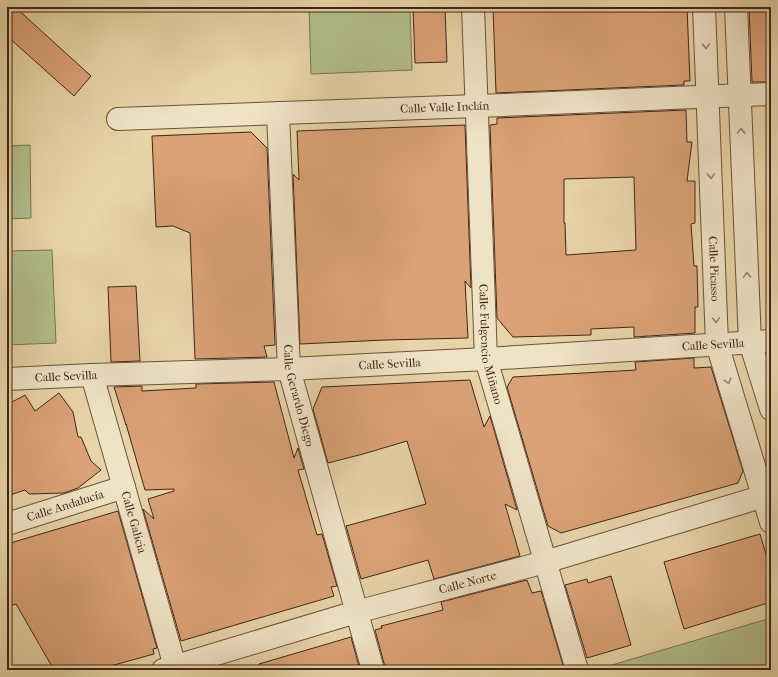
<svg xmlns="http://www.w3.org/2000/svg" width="778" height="677" viewBox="0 0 778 677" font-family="'IM FELL French Canon',serif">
  <rect width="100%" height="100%" fill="#e7d4a8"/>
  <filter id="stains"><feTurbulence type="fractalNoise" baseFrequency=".005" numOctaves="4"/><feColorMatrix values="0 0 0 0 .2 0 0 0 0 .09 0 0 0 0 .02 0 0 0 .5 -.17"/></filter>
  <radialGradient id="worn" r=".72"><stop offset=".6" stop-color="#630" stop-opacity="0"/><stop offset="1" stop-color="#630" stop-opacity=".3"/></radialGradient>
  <!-- green -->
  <path fill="#b1be8b" stroke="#7a7250" d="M 309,7 L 410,7 L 412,70 L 311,74 Z
    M 30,145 L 31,218 L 7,219 L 7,146 Z
    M 52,250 L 56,343 L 7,345 L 7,251 Z
    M 771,618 L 771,670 L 595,670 Z"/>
  <!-- building -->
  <path fill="#daa276" stroke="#422516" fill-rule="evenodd" d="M 7,7 L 15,7 L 91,76 L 74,96 L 7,36 Z
    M 413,7 L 445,7 L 447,62 L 415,63 Z
    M 493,7 L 687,7 L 690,81 L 684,81 L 684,85 L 496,93 Z
    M 749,7 L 771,7 L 771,82 L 752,82 Z
    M 686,110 L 687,142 L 692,142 L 687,181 L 695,181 L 695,223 L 691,224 L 694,266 L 697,266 L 698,307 L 695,307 L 695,333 L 634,337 L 634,327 L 591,329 L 591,335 L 513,337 L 497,318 L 490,125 L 497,124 L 497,118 ZM 634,177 L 636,250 L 566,255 L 565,223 L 564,223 L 564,179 Z
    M 465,125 L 471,288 L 465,281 L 468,338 L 385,340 L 300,344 L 293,174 L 299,180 L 297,131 Z
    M 251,132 L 267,148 L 275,345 L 264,346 L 267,357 L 195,359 L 190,233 L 173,226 L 156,227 L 152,136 Z
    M 136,286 L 140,361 L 111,362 L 108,287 Z
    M 694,358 L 694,368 L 711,367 L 743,471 L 738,483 L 561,533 L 548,526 L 507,387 L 513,377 L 636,370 L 635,362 Z
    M 470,380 L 484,427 L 490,416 L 517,510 L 505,504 L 520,556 L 434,579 L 428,560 L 361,579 L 346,526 L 426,504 L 407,441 L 363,454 L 328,463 L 313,409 L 322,387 Z
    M 274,382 L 294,458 L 298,448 L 304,469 L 298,470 L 317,535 L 322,534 L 337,586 L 331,587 L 334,596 L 181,641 L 143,509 L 154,519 L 148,499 L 174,491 L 174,489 L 145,490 L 126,424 L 126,425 L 114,387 L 142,386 L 142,391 L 196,388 L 196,384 Z
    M 59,393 L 73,412 L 78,437 L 81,437 L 91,461 L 101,470 L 78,488 L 64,493 L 29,494 L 25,490 L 7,496 L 7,403 L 14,401 L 25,395 L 35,411 Z
    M 118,511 L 157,648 L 153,649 L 154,654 L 96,670 L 54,670 L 16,604 L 7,607 L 7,544 Z
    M 760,534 L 771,571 L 771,602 L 684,629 L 664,562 Z
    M 611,576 L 631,645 L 587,658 L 565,585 L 587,579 L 588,583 Z
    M 527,580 L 532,593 L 541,591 L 563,665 L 546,670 L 385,670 L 385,667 L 375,630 L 382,628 L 381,626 L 443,610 L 441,602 Z
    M 351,637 L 360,670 L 260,670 L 259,664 Z"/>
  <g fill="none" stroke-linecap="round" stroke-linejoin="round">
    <!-- minor casing -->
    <g stroke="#6b513a" stroke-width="24">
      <g id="minor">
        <path id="s1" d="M 473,7 L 486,359 L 577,670"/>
        <path id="s2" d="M 704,7 L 717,344 L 771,522"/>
        <path d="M 736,7 L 750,342 L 771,409"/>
        <path id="s3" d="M 278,113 L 289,369 L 373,670"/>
        <path id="s4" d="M 118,119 L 477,106 L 771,94"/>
        <path id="s5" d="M 92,375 L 176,670"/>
        <path id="s6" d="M 7,379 L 92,375 L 289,369 L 486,359 L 771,341"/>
        <path id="s7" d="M 7,524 L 124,487"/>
        <path id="s8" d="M 163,670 L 356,612 L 545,562 L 771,494"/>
      </g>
    </g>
    <!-- minor -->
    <use href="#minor" stroke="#efe3c6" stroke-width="22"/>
  </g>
  <!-- one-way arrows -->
  <defs><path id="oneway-chevron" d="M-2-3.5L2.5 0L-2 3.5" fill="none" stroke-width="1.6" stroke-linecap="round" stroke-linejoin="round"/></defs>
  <g stroke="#98846e">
    <use href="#oneway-chevron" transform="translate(706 46) rotate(88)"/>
    <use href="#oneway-chevron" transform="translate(741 131) rotate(-92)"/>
    <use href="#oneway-chevron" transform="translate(711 176) rotate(88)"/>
    <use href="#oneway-chevron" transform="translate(747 275) rotate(-92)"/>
    <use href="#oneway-chevron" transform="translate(716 320) rotate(88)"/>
    <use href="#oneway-chevron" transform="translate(728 381) rotate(73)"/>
  </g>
  <g text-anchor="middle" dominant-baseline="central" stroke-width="3" stroke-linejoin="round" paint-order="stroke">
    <!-- street labels -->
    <g font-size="12" fill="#422516" stroke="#efe3c6">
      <text stroke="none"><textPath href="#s4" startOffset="327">Calle Valle Inclán</textPath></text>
      <text stroke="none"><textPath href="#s2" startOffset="262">Calle Picasso</textPath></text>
      <text stroke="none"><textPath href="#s1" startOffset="338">Calle Fulgencio Miñano</textPath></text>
      <text stroke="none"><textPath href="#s6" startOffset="707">Calle Sevilla</textPath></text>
      <text stroke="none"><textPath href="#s6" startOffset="383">Calle Sevilla</textPath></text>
      <text stroke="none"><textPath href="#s6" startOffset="59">Calle Sevilla</textPath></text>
      <text stroke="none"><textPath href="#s3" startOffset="284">Calle Gerardo Diego</textPath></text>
      <text stroke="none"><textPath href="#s7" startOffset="61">Calle Andalucía</textPath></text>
      <text stroke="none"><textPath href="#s5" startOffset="153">Calle Galicia</textPath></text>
      <text stroke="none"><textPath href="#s8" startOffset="317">Calle Norte</textPath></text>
    </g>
  </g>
  <!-- margin -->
  <rect width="778" height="677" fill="none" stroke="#e7d4a8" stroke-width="24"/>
  <rect x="8" y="8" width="762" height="661" fill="none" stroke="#422516" stroke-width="2"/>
  <rect x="12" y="12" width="754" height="653" fill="none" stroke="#422516"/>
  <rect width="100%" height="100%" filter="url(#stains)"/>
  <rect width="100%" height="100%" fill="url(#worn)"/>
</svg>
